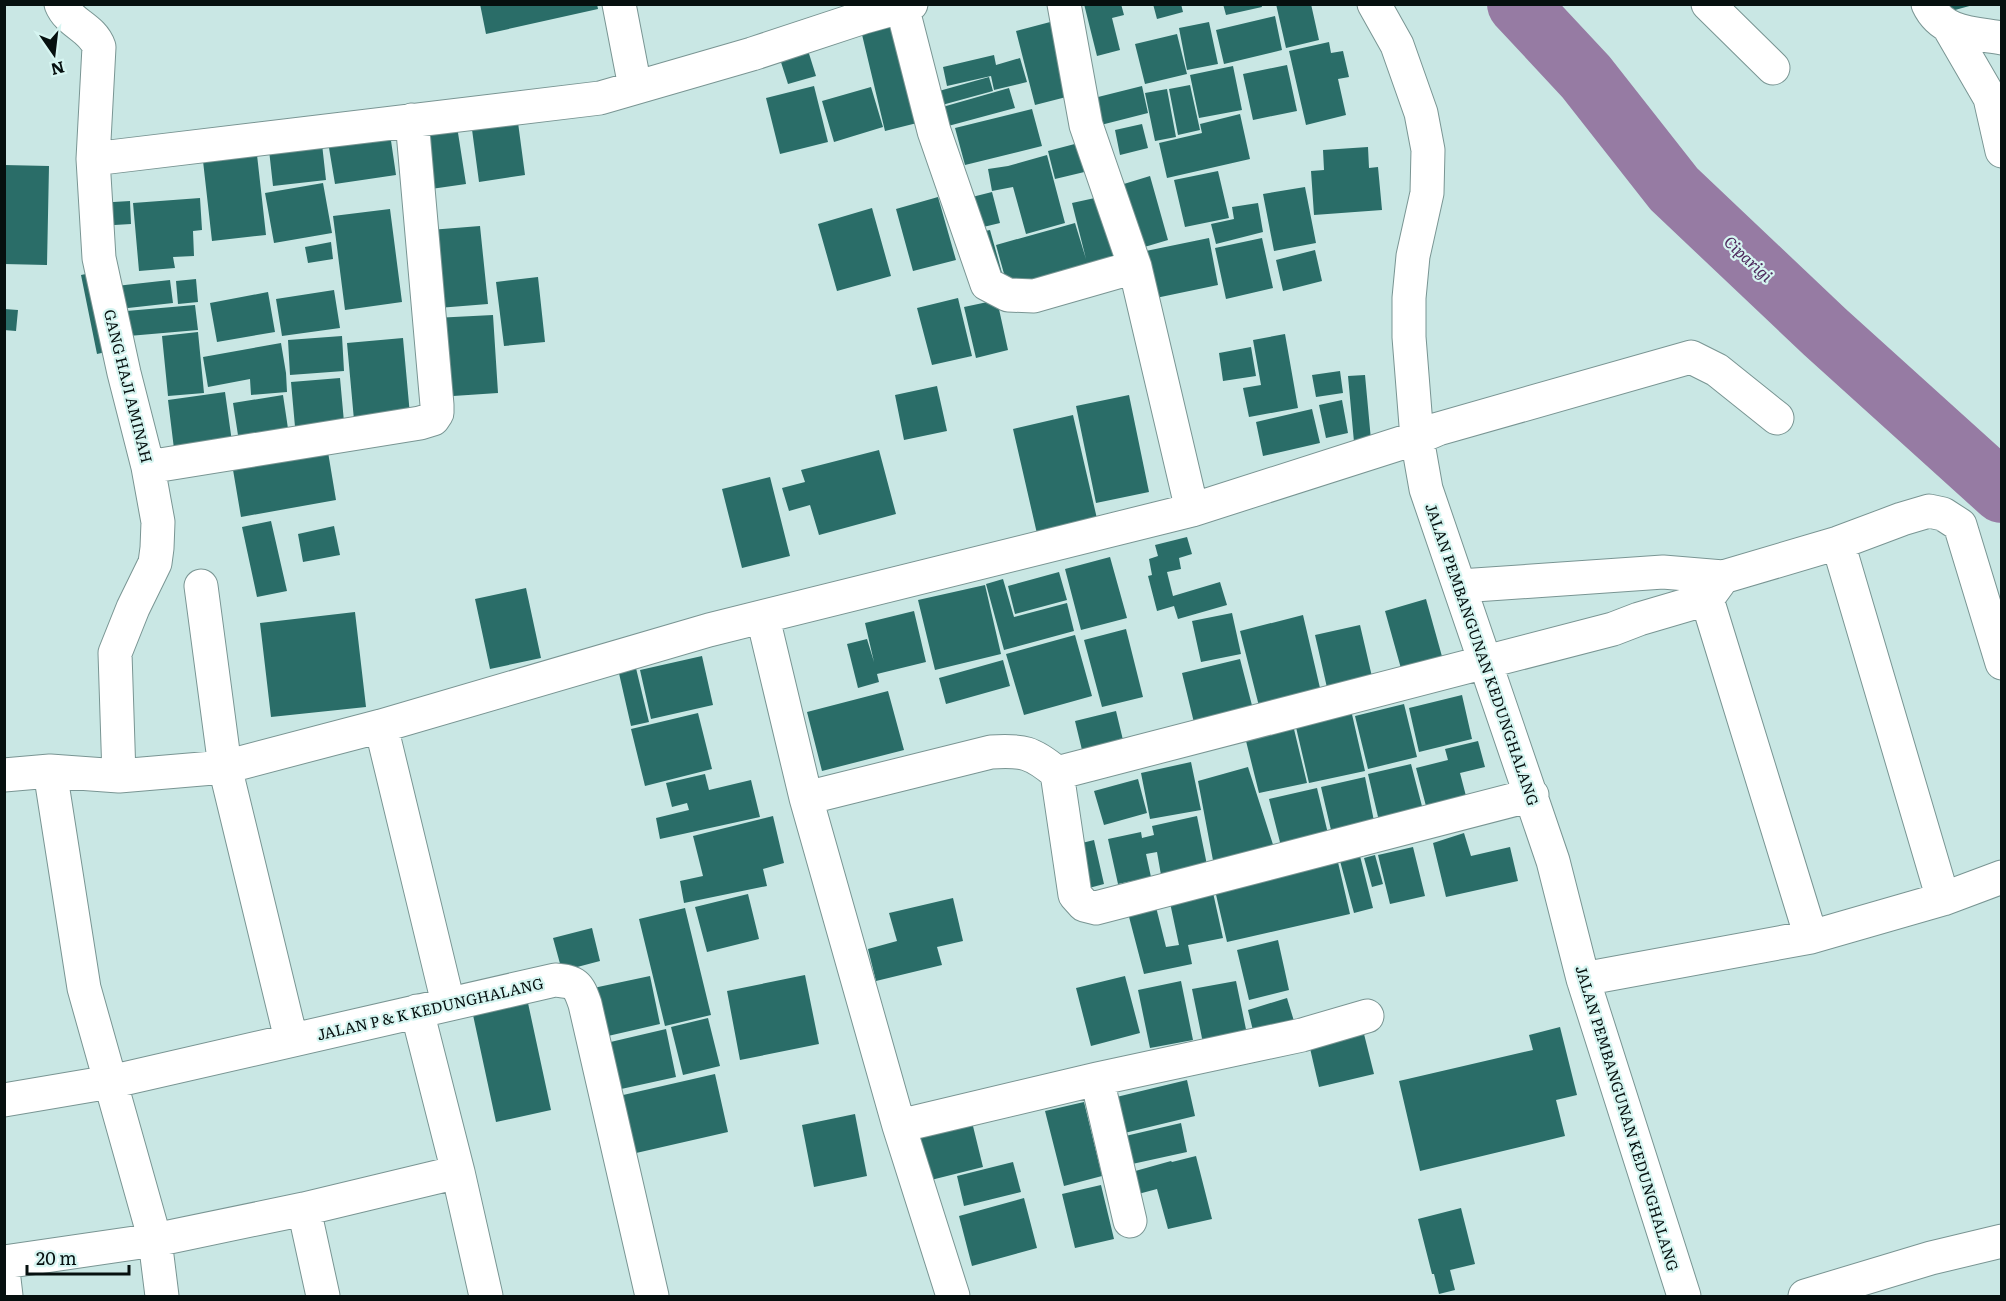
<svg xmlns="http://www.w3.org/2000/svg" width="2006" height="1301" viewBox="0 0 2006 1301" font-family="Literata,serif">
  <rect width="100%" height="100%" fill="#c9e7e4"/>
  <g fill="none" stroke-linecap="round" stroke-linejoin="round">
    <!-- river -->
    <path stroke="#967ba3" stroke-width="62" d="M 1518,4 L 1586,77 L 1674,189 L 1825,332 L 2002,492"/>
  </g>
  <!-- building -->
  <path fill="#2a6d68" d="M 480,4 L 597,4 L 598,9 L 486,34 Z
    M 1084,4 L 1121,4 L 1124,15 L 1112,18 L 1120,50 L 1097,56 Z
    M 1153,4 L 1181,4 L 1183,12 L 1157,19 Z
    M 1223,4 L 1261,4 L 1262,7 L 1226,15 Z
    M 1276,4 L 1311,4 L 1319,40 L 1286,48 Z
    M 1934,4 L 1973,4 L 1973,5 L 1937,15 Z
    M 902,11 L 929,120 L 885,131 L 859,22 Z
    M 1275,16 L 1282,50 L 1224,64 L 1216,30 Z
    M 1054,21 L 1074,95 L 1035,105 L 1016,31 Z
    M 1209,22 L 1218,64 L 1187,70 L 1179,28 Z
    M 1177,34 L 1187,74 L 1145,84 L 1135,44 Z
    M 1329,42 L 1331,53 L 1343,51 L 1349,77 L 1338,79 L 1346,115 L 1306,125 L 1289,51 Z
    M 806,44 L 816,76 L 788,84 L 778,53 Z
    M 994,55 L 996,65 L 1020,58 L 1027,82 L 994,90 L 991,76 L 947,86 L 943,67 Z
    M 1287,65 L 1297,111 L 1253,120 L 1243,74 Z
    M 1233,66 L 1242,110 L 1199,118 L 1190,75 Z
    M 989,77 L 993,91 L 942,105 L 939,91 Z
    M 1190,85 L 1200,130 L 1178,135 L 1169,89 Z
    M 814,86 L 828,142 L 780,154 L 766,98 Z
    M 1142,86 L 1148,113 L 1089,128 L 1082,101 Z
    M 871,87 L 883,127 L 834,142 L 822,101 Z
    M 1009,88 L 1015,108 L 937,129 L 932,110 Z
    M 1167,89 L 1176,137 L 1155,141 L 1145,93 Z
    M 1032,109 L 1042,146 L 965,165 L 955,128 Z
    M 1240,114 L 1250,159 L 1167,178 L 1159,143 L 1202,133 L 1200,124 Z
    M 517,115 L 525,175 L 479,182 L 471,122 Z
    M 456,120 L 466,184 L 431,189 L 422,125 Z
    M 1142,124 L 1148,148 L 1120,155 L 1115,130 Z
    M 389,127 L 396,175 L 335,184 L 327,136 Z
    M 1090,140 L 1097,169 L 1055,179 L 1048,151 Z
    M 322,144 L 326,180 L 273,186 L 269,150 Z
    M 256,146 L 266,235 L 212,241 L 202,152 Z
    M 1368,147 L 1369,168 L 1378,167 L 1382,210 L 1314,215 L 1311,171 L 1324,170 L 1323,150 Z
    M 1047,155 L 1065,223 L 1026,234 L 1013,187 L 992,191 L 988,169 L 1008,166 Z
    M 4,165 L 49,166 L 47,265 L 4,264 Z
    M 1218,171 L 1229,218 L 1185,227 L 1174,180 Z
    M 1150,176 L 1168,240 L 1131,251 L 1114,187 Z
    M 323,183 L 332,233 L 274,243 L 265,193 Z
    M 1305,187 L 1316,243 L 1274,251 L 1263,194 Z
    M 992,192 L 1000,223 L 975,229 L 968,198 Z
    M 1104,196 L 1119,255 L 1008,288 L 996,245 L 1075,223 L 1086,259 L 1072,203 Z
    M 938,197 L 956,260 L 913,271 L 896,209 Z
    M 200,198 L 202,230 L 193,231 L 194,256 L 173,257 L 175,268 L 139,271 L 133,203 Z
    M 130,201 L 131,224 L 98,226 L 97,203 Z
    M 1258,203 L 1263,232 L 1216,244 L 1211,224 L 1234,219 L 1232,207 Z
    M 872,208 L 891,276 L 837,291 L 818,224 Z
    M 390,209 L 402,302 L 345,310 L 333,216 Z
    M 480,226 L 488,304 L 438,308 L 430,230 Z
    M 990,230 L 1004,280 L 975,233 Z
    M 1209,238 L 1218,285 L 1151,299 L 1141,252 Z
    M 1262,238 L 1273,288 L 1226,299 L 1215,248 Z
    M 331,242 L 333,259 L 308,263 L 305,247 Z
    M 1315,250 L 1322,281 L 1283,291 L 1276,260 Z
    M 100,271 L 115,350 L 97,354 L 81,275 Z
    M 538,277 L 545,342 L 504,346 L 496,282 Z
    M 196,279 L 198,302 L 178,304 L 176,281 Z
    M 170,280 L 173,303 L 119,309 L 116,286 Z
    M 334,290 L 340,328 L 282,336 L 276,299 Z
    M 268,292 L 275,332 L 217,342 L 210,303 Z
    M 958,298 L 972,356 L 932,365 L 917,308 Z
    M 997,300 L 1008,350 L 976,358 L 964,307 Z
    M 195,305 L 198,330 L 117,337 L 115,312 Z
    M 4,309 L 18,310 L 16,331 L 4,330 Z
    M 493,315 L 498,393 L 438,397 L 434,318 Z
    M 198,332 L 204,393 L 168,396 L 162,336 Z
    M 1285,334 L 1298,408 L 1249,417 L 1243,388 L 1261,385 L 1253,340 Z
    M 342,336 L 344,371 L 290,375 L 288,340 Z
    M 403,338 L 410,415 L 354,420 L 347,343 Z
    M 281,343 L 286,373 L 287,392 L 251,395 L 250,379 L 208,387 L 203,357 Z
    M 1251,347 L 1256,376 L 1223,381 L 1219,353 Z
    M 1340,371 L 1343,393 L 1316,397 L 1312,375 Z
    M 1365,375 L 1371,440 L 1354,442 L 1348,376 Z
    M 340,378 L 345,433 L 296,438 L 291,382 Z
    M 937,386 L 947,431 L 904,440 L 895,395 Z
    M 225,392 L 233,449 L 175,457 L 168,400 Z
    M 283,395 L 290,442 L 240,448 L 233,403 Z
    M 1129,395 L 1149,492 L 1096,503 L 1076,406 Z
    M 1342,400 L 1348,433 L 1326,438 L 1319,405 Z
    M 1312,409 L 1320,443 L 1263,456 L 1256,422 Z
    M 1073,415 L 1098,523 L 1038,538 L 1013,429 Z
    M 326,440 L 336,500 L 241,517 L 231,458 Z
    M 879,450 L 896,514 L 819,535 L 810,505 L 789,511 L 782,488 L 805,482 L 801,470 Z
    M 770,477 L 790,556 L 742,568 L 722,489 Z
    M 271,521 L 287,591 L 257,597 L 242,527 Z
    M 334,526 L 340,555 L 303,562 L 298,534 Z
    M 1187,537 L 1192,554 L 1179,558 L 1181,569 L 1167,572 L 1173,596 L 1220,582 L 1227,605 L 1178,619 L 1174,606 L 1157,611 L 1148,576 L 1152,575 L 1149,559 L 1158,556 L 1155,545 Z
    M 1110,557 L 1127,618 L 1081,630 L 1065,569 Z
    M 1059,572 L 1067,600 L 1015,614 L 1008,586 Z
    M 1003,579 L 1014,617 L 1067,603 L 1074,631 L 1004,650 L 986,584 Z
    M 985,585 L 1001,654 L 935,670 L 918,600 Z
    M 526,588 L 541,658 L 490,669 L 475,599 Z
    M 1426,599 L 1443,660 L 1402,672 L 1385,611 Z
    M 914,611 L 926,662 L 877,674 L 879,682 L 858,688 L 847,644 L 867,639 L 874,662 L 865,623 Z
    M 355,612 L 366,707 L 271,717 L 260,623 Z
    M 1232,613 L 1241,654 L 1201,662 L 1192,621 Z
    M 1303,615 L 1320,688 L 1303,692 L 1307,707 L 1262,718 L 1240,631 Z
    M 1360,625 L 1373,681 L 1328,692 L 1315,635 Z
    M 1126,629 L 1143,697 L 1102,707 L 1084,640 Z
    M 1075,635 L 1092,696 L 1024,715 L 1006,654 Z
    M 702,656 L 713,705 L 651,719 L 640,670 Z
    M 1240,659 L 1255,717 L 1196,731 L 1182,673 Z
    M 1003,660 L 1010,686 L 946,704 L 939,678 Z
    M 635,664 L 649,722 L 631,726 L 618,669 Z
    M 888,691 L 904,750 L 822,771 L 807,712 Z
    M 1462,695 L 1472,739 L 1419,752 L 1409,708 Z
    M 1404,704 L 1417,757 L 1368,769 L 1355,716 Z
    M 1351,710 L 1365,771 L 1309,783 L 1295,723 Z
    M 1116,711 L 1123,740 L 1082,750 L 1075,721 Z
    M 698,713 L 712,769 L 645,786 L 631,729 Z
    M 1293,725 L 1307,783 L 1259,793 L 1245,737 Z
    M 1478,741 L 1485,767 L 1460,773 L 1466,796 L 1426,806 L 1416,768 L 1448,760 L 1445,749 Z
    M 1191,762 L 1201,810 L 1150,819 L 1141,773 Z
    M 1411,764 L 1423,810 L 1379,821 L 1368,774 Z
    M 1248,767 L 1277,857 L 1215,871 L 1198,781 Z
    M 705,774 L 709,790 L 751,780 L 760,817 L 660,839 L 656,818 L 689,810 L 687,803 L 672,807 L 666,783 Z
    M 1365,777 L 1374,821 L 1331,830 L 1321,787 Z
    M 1138,779 L 1147,813 L 1104,825 L 1094,791 Z
    M 1317,788 L 1330,842 L 1283,854 L 1269,799 Z
    M 773,816 L 784,863 L 763,869 L 767,886 L 684,903 L 680,881 L 703,876 L 693,836 Z
    M 1197,816 L 1207,865 L 1161,875 L 1157,852 L 1146,854 L 1151,877 L 1118,884 L 1108,839 L 1141,832 L 1142,838 L 1154,835 L 1152,826 Z
    M 1464,833 L 1471,856 L 1510,847 L 1518,881 L 1446,897 L 1433,843 Z
    M 1094,840 L 1104,884 L 1089,888 L 1078,844 Z
    M 1413,847 L 1425,896 L 1390,904 L 1378,855 Z
    M 1375,855 L 1383,884 L 1372,887 L 1364,858 Z
    M 1360,856 L 1373,908 L 1354,913 L 1340,861 Z
    M 1337,858 L 1350,914 L 1227,942 L 1214,886 Z
    M 1212,888 L 1223,938 L 1188,945 L 1192,964 L 1144,974 L 1128,913 L 1156,907 L 1166,947 L 1179,945 L 1169,898 Z
    M 748,894 L 759,939 L 707,952 L 695,907 Z
    M 953,898 L 963,941 L 937,947 L 942,965 L 876,981 L 868,949 L 897,941 L 889,913 Z
    M 685,908 L 711,1015 L 665,1026 L 639,919 Z
    M 592,928 L 600,961 L 562,971 L 553,938 Z
    M 1278,940 L 1289,990 L 1249,1000 L 1237,950 Z
    M 805,975 L 819,1044 L 740,1060 L 727,991 Z
    M 650,976 L 660,1024 L 595,1039 L 584,990 Z
    M 1125,976 L 1140,1033 L 1091,1046 L 1076,988 Z
    M 1181,981 L 1193,1040 L 1150,1048 L 1138,990 Z
    M 1236,981 L 1248,1039 L 1204,1048 L 1192,989 Z
    M 1287,998 L 1297,1031 L 1256,1043 L 1248,1010 Z
    M 528,1003 L 551,1110 L 496,1122 L 473,1015 Z
    M 708,1018 L 720,1066 L 683,1075 L 671,1027 Z
    M 1560,1027 L 1577,1095 L 1556,1100 L 1565,1136 L 1420,1171 L 1399,1081 L 1533,1050 L 1529,1035 Z
    M 666,1029 L 676,1077 L 612,1091 L 602,1044 Z
    M 1363,1030 L 1374,1074 L 1319,1087 L 1309,1044 Z
    M 715,1074 L 728,1132 L 623,1156 L 610,1098 Z
    M 1187,1080 L 1195,1116 L 1112,1136 L 1104,1100 Z
    M 1084,1102 L 1102,1176 L 1064,1186 L 1045,1111 Z
    M 855,1114 L 867,1176 L 814,1187 L 802,1125 Z
    M 972,1122 L 983,1167 L 931,1180 L 920,1135 Z
    M 1181,1123 L 1187,1152 L 1123,1166 L 1117,1138 Z
    M 1196,1156 L 1212,1219 L 1168,1229 L 1157,1189 L 1127,1197 L 1121,1175 L 1171,1161 L 1172,1162 Z
    M 1013,1162 L 1021,1192 L 964,1206 L 957,1176 Z
    M 1101,1185 L 1114,1239 L 1075,1248 L 1062,1194 Z
    M 1024,1198 L 1037,1248 L 972,1266 L 959,1216 Z
    M 1461,1208 L 1475,1264 L 1450,1270 L 1455,1290 L 1439,1294 L 1434,1274 L 1432,1274 L 1418,1219 Z"/>
  <g fill="none" stroke-linecap="round" stroke-linejoin="round">
    <!-- minor casing -->
    <g stroke="#799593" stroke-width="35">
      <path id="minor" d="M 61,4 C 69,24 92,27 99,47 L 93,159 L 99,258 L 124,373 L 148,467 L 158,522 L 157,548 L 155,563 L 133,608 L 115,653 L 119,776
        M 619,4 L 635,87
        M 1064,4 L 1086,125 L 1135,267 L 1192,510
        M 1374,4 L 1397,45 L 1421,113 L 1428,150 L 1427,193 L 1413,256 L 1409,298 L 1409,337 L 1417,438 L 1426,489 L 1553,861 L 1583,979 L 1684,1296
        M 1708,4 L 1773,68
        M 1928,4 C 1942,34 1973,33 2002,38
        M 902,6 L 934,131 L 987,284 L 1008,295 L 1034,296 L 1135,267
        M 1950,29 L 1990,98 L 2002,151
        M 93,159 L 600,98 L 752,54 L 864,17 L 911,4
        M 148,467 L 420,423 L 433,419 L 437,413 L 437,405 L 412,120
        M 1838,543 L 1943,899
        M 201,586 L 225,767 L 291,1039
        M 1460,586 L 1663,572 L 1723,577
        M 1707,599 L 1811,937
        M 763,618 L 806,798 L 899,1126 L 953,1296
        M 381,726 L 448,1003
        M 50,771 L 84,988 L 155,1240 L 162,1296
        M 1057,773 L 1613,629 L 1639,619 L 1707,599 L 1723,577 L 1838,543 L 1902,519 L 1929,511 L 1943,514 L 1960,525 L 2002,663
        M 4,775 L 50,771 L 119,776 L 225,767 L 381,726 L 709,630 L 1192,510 L 1417,438 L 1438,429 L 1691,357 L 1717,370 L 1777,418
        M 806,798 L 991,752 C 1023,750 1032,752 1057,773 L 1075,895 L 1084,905 L 1096,908 L 1532,795
        M 1583,979 L 1811,937 L 1943,899 L 2002,877
        M 417,1011 L 458,1172 L 486,1296
        M 1097,1079 L 1130,1221
        M 4,1100 L 110,1082 L 555,980 C 576,982 578,984 585,1004 L 652,1296
        M 899,1126 L 1097,1079 L 1302,1035 L 1367,1016
        M 304,1209 L 323,1296
        M 4,1262 L 155,1240 L 304,1209 L 458,1172
        M 4,1279 L 6,1296
        M 1805,1296 L 1931,1258 L 2002,1241"/>
    </g>
    <!-- minor -->
    <use href="#minor" stroke="#fff" stroke-width="33"/>
  </g>
  <g text-anchor="middle" dominant-baseline="central" stroke-width="4.5" stroke-linejoin="round" paint-order="stroke">
    <!-- street labels -->
    <g font-size="15" fill="#06100f" stroke="#d6f5f1">
      <text transform="translate(129 386) rotate(76)">GANG HAJI AMINAH</text>
      <text transform="translate(1483 654) rotate(71)">JALAN PEMBANGUNAN KEDUNGHALANG</text>
      <text transform="translate(430 1008) rotate(-13)">JALAN P &amp; K KEDUNGHALANG</text>
      <text transform="translate(1628 1118) rotate(73)">JALAN PEMBANGUNAN KEDUNGHALANG</text>
    </g>
    <!-- water labels -->
    <g font-size="16" font-style="italic" fill="#4e295d" stroke="#d6f5f1">
      <text transform="translate(1749 258) rotate(43)">Ciparigi</text>
    </g>
  </g>
  <!-- border -->
  <rect width="2006" height="1301" fill="none" stroke="#06100f" stroke-width="12"/>
  <!-- north arrow -->
  <g transform="translate(54 54) rotate(166)" stroke="#d6f5f1" stroke-width="4.5" paint-order="stroke">
  <path d="M0-4.5L10 22L0 15L-10 22Z" fill="#06100f"/>
  <text y="-9" font-size="16" font-weight="bold" text-anchor="middle" fill="#06100f">N</text>
  </g>
  <!-- scale -->
  <path d="M27 1265v9h102v-9" fill="none" stroke="#06100f" stroke-width="3"/>
  <text x="36" y="1265" font-size="18" fill="#06100f" stroke="#d6f5f1" stroke-width="4.5" paint-order="stroke">20 m</text>
</svg>
